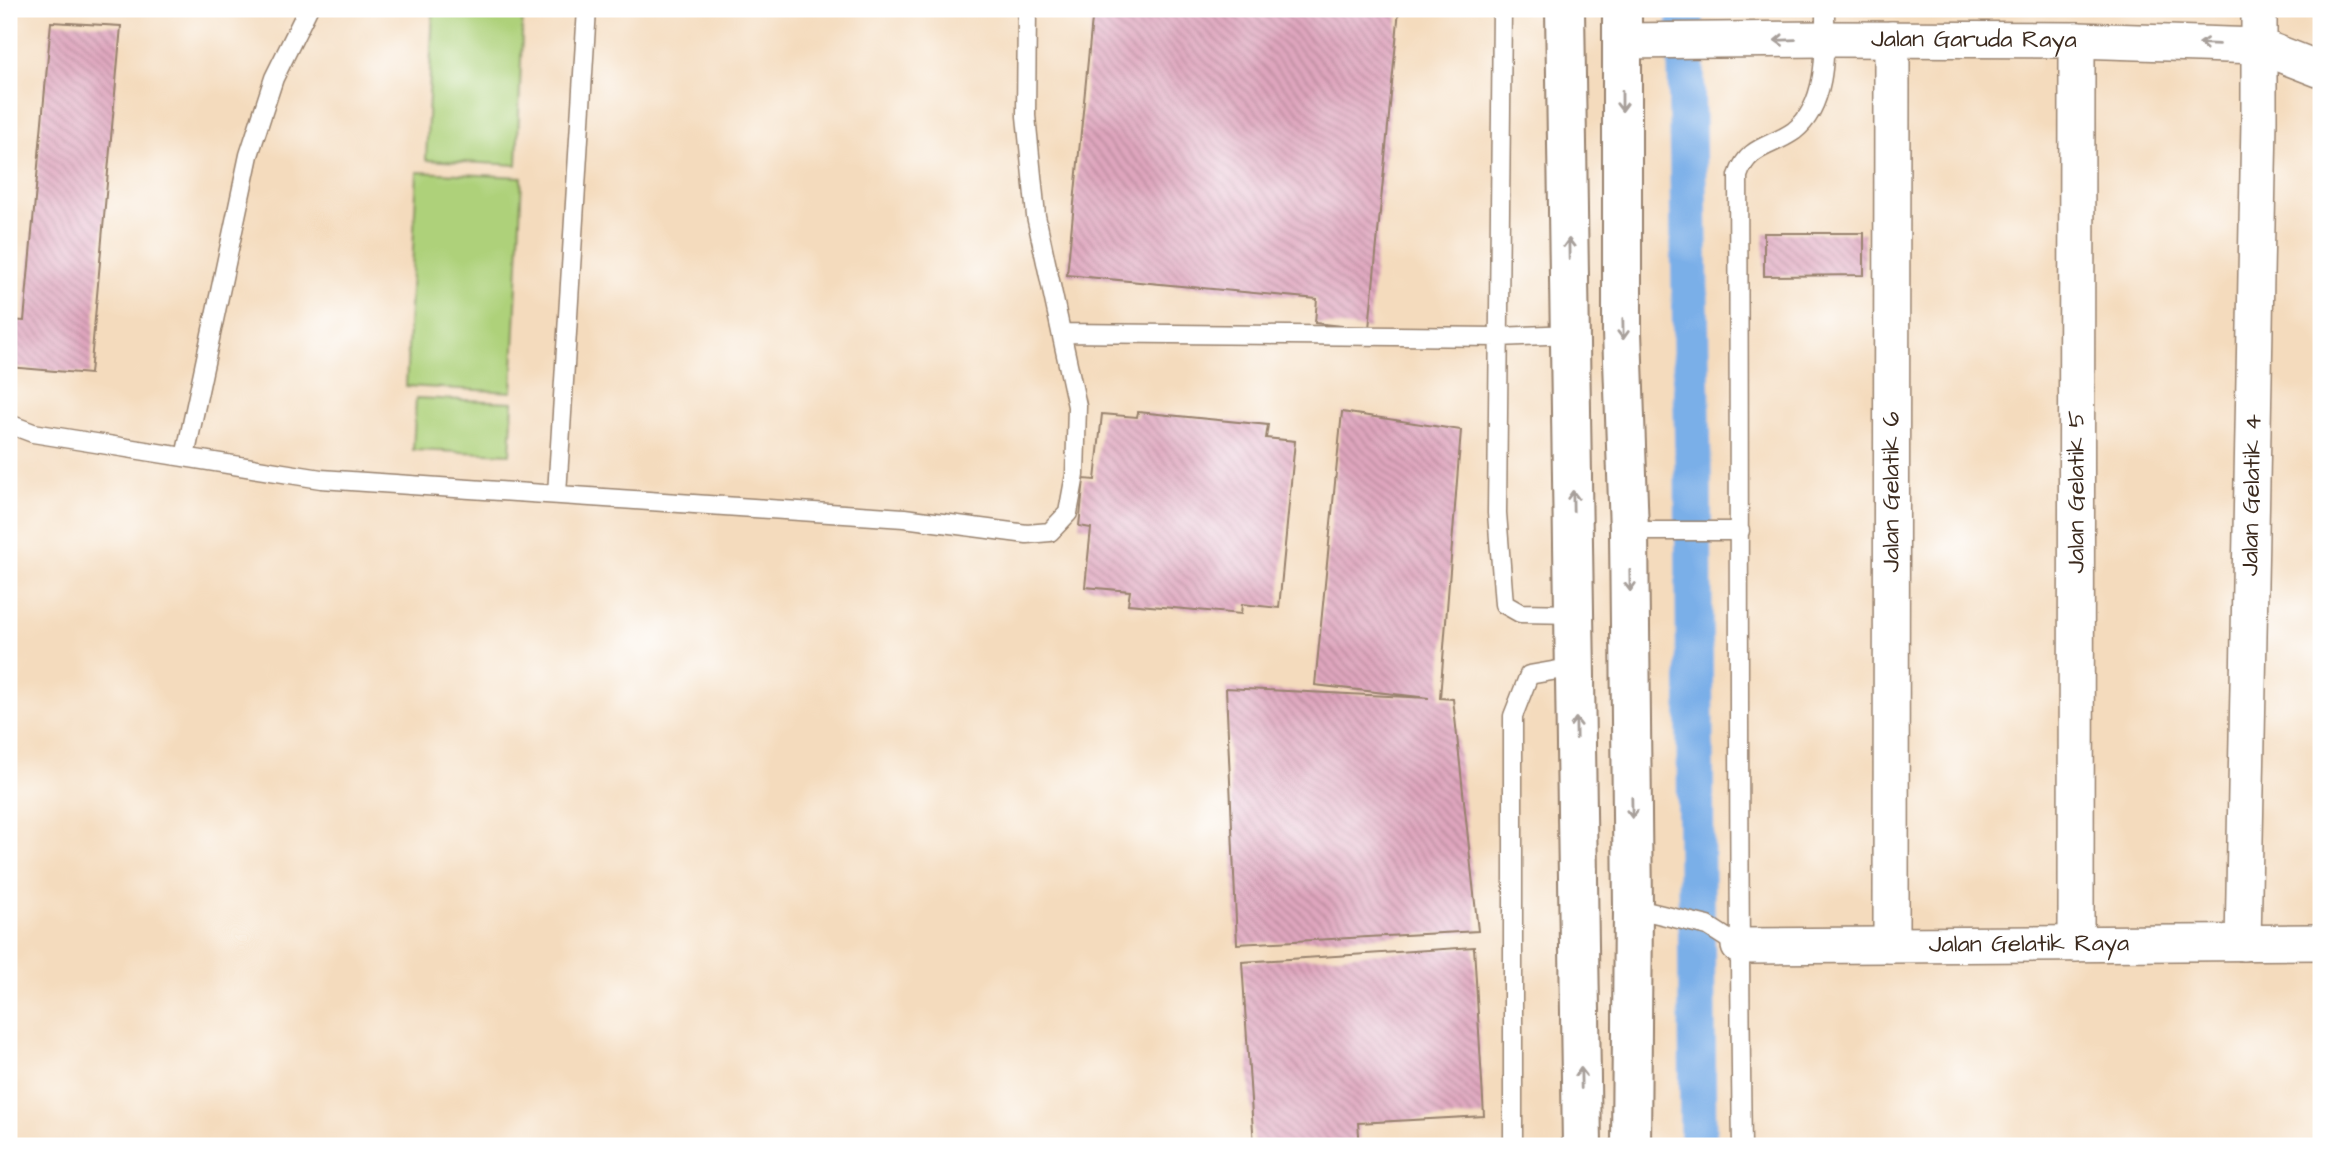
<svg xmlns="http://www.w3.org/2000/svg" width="2330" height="1155" viewBox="0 0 2330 1155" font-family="'Architects Daughter',sans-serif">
  <defs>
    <pattern id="building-back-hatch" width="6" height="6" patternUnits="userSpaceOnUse" patternTransform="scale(1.75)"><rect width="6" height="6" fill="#dfa6be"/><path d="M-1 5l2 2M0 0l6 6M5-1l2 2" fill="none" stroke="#b6879a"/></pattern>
  </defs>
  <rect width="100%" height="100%" fill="#fff"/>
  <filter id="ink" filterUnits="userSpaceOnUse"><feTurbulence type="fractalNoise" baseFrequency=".0143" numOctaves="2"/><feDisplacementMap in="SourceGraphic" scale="14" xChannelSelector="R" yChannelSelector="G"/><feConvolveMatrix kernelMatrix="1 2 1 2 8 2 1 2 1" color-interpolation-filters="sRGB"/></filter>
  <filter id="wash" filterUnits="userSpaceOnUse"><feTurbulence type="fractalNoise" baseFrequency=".00686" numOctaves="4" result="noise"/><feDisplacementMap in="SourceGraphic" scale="28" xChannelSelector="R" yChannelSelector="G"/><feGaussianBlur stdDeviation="1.57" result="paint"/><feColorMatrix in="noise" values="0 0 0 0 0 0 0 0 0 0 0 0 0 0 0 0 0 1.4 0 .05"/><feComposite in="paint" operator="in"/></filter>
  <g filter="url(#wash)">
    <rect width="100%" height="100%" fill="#f4dbbd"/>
    <!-- pitch -->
    <path fill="#aed17a" stroke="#747e4c" stroke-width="2" d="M 433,9 L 523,9 L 517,165 L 426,160 Z
      M 417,172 L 522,177 L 512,392 L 406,386 Z
      M 416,398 L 513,402 L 510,454 L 413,450 Z"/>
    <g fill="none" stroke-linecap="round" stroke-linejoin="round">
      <!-- canal -->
      <path stroke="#7aafe8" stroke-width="37" d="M 1685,9 L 1693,467 L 1698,1146"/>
    </g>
    <g id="blocks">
      <!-- building -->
      <path fill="url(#building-back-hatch)" d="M 1093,9 L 1399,9 L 1369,329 L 1315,323 L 1317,299 L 1067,275 Z
        M 51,22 L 121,26 L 90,374 L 9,367 L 9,320 L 24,321 Z
        M 1764,233 L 1864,233 L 1864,275 L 1764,276 Z
        M 1138,412 L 1268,425 L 1266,438 L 1295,441 L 1279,608 L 1242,604 L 1241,614 L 1128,604 L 1130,591 L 1085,587 L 1091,528 L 1079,526 L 1084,479 L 1095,480 L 1102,414 L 1137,417 Z
        M 1342,412 L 1461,430 L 1440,698 L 1453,699 L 1478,931 L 1237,944 L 1226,688 L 1429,698 L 1315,685 Z
        M 1474,947 L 1484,1116 L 1358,1123 L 1360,1146 L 1254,1146 L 1242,962 Z"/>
    </g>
  </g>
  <g filter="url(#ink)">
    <use href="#blocks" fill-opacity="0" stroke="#98826e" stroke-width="2"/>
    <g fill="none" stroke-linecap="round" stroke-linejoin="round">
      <!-- lane casing -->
      <g stroke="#98826e" stroke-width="21">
        <path id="lane" d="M 1502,9 L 1497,513 L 1504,604 L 1520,613 L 1575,614
          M 1061,333 L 1499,337 L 1571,334
          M 9,424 L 33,433 L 321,479 L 904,518 L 1027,534 L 1050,532 L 1068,513 L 1075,475 L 1077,406 L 1036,216 L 1026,116 L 1027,9
          M 185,457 L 249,155 L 274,78 L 308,9
          M 557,494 L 587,9
          M 1629,531 L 1740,531
          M 1633,908 L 1708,926 L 1739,946
          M 1513,1146 L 1513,716 L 1529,675 L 1575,667
          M 1742,1146 C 1737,823 1740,500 1738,176 C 1748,145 1770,148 1794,131 C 1828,105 1825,47 1825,9"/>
      </g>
      <!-- street casing -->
      <g stroke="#98826e" stroke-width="38">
        <g id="street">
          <path id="s1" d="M 1622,41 L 1825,39 L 2077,40 L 2259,46 L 2321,70"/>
          <path id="s2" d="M 2243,943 L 2259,121 L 2259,9"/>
          <path id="s3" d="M 2076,944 L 2077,40"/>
          <path id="s4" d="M 1891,945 L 1892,39"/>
          <path id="s5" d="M 1739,946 L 2321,942"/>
        </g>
      </g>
      <!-- secondary casing -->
      <g stroke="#98826e" stroke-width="42">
        <path id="secondary" d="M 1565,9 L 1582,1146
          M 1622,9 L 1622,332 L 1629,531 L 1633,908 L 1631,1146"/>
      </g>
      <!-- lane -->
      <use href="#lane" stroke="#fff" stroke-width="18"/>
      <!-- street -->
      <use href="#street" stroke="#fff" stroke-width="35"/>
      <!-- secondary -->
      <use href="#secondary" stroke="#fff" stroke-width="38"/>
    </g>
    <!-- one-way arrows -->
    <defs><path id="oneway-shaft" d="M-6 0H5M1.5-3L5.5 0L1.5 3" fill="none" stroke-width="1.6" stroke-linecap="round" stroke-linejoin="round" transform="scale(1.75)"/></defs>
    <g stroke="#a79f9a">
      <use href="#oneway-shaft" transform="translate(1785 40) rotate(178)"/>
      <use href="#oneway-shaft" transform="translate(2209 44) rotate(-178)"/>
      <use href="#oneway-shaft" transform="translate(1622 101) rotate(90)"/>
      <use href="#oneway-shaft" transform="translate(1569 249) rotate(-91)"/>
      <use href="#oneway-shaft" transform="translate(1623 329) rotate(89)"/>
      <use href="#oneway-shaft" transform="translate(1573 501) rotate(-91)"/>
      <use href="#oneway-shaft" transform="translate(1630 581) rotate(89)"/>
      <use href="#oneway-shaft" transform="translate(1576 728) rotate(-91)"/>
      <use href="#oneway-shaft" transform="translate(1632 808) rotate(89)"/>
      <use href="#oneway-shaft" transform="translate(1581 1078) rotate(-91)"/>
    </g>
  </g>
  <g text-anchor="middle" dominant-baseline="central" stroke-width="6" stroke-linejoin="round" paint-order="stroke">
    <!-- street labels -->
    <g font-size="24" fill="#3b2a1e" stroke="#fff">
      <text stroke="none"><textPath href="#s1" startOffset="352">Jalan Garuda Raya</textPath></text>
      <text stroke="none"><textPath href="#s4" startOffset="453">Jalan Gelatik 6</textPath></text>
      <text stroke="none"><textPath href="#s3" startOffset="452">Jalan Gelatik 5</textPath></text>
      <text stroke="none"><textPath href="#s2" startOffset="448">Jalan Gelatik 4</textPath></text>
      <text stroke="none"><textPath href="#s5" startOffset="290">Jalan Gelatik Raya</textPath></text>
    </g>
  </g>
  <!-- margin -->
  <rect width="2330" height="1155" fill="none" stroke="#fff" stroke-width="35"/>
</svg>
